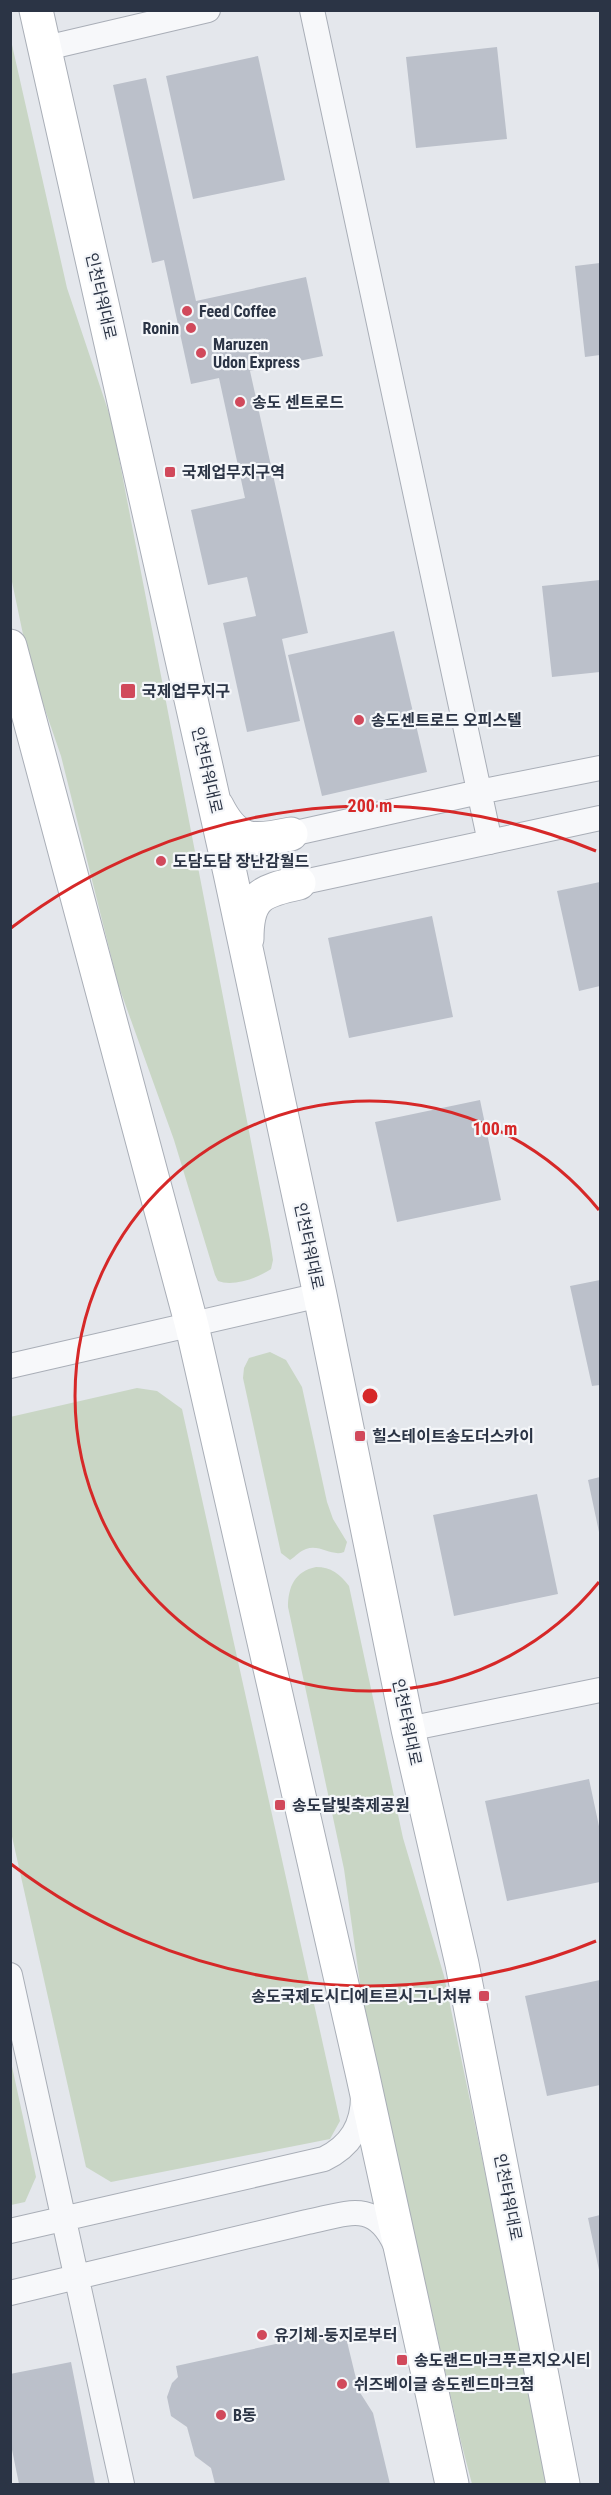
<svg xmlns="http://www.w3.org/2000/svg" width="611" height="2495" viewBox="0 0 611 2495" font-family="'Roboto Condensed','Noto Sans KR',sans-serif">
  <rect width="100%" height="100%" fill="#e4e7ec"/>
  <!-- green -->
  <path fill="#c9d6c5" d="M 10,36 L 67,288 L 112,422 L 270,1240 L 273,1260 L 271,1269 C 258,1278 233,1287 218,1281 L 215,1275 L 174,1140 L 118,984 L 61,756 L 29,663 L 11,577 Z
    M 270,1352 L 286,1360 L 302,1387 L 327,1502 L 333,1519 L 347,1542 L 344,1552 C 332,1557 320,1544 306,1549 C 300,1551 296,1556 290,1560 L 281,1553 L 243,1378 L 244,1368 L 249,1358 Z
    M 137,1388 L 157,1391 L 182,1409 L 340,2121 L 330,2139 L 111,2182 L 86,2167 L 11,1832 L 10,1417 Z
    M 316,1567 C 331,1567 340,1574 349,1586 L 403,1838 L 444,1976 L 534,2407 L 546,2484 L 472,2484 L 461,2442 L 363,2005 L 344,1869 L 288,1607 C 288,1587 295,1571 316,1567 Z
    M 11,2062 L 36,2177 L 25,2202 L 11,2205 Z"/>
  <!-- building -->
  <path fill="#bbc0ca" d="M 497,47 L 507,139 L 416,148 L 406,57 Z
    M 258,56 L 285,180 L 193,199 L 166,76 Z
    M 146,78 L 196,301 L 306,277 L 323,356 L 250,371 L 308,633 L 282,639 L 300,721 L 247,732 L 223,623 L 256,616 L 247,577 L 208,585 L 191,510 L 245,498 L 219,378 L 191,384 L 164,260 L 152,263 L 113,85 Z
    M 600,263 L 600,355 L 585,357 L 575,266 Z
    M 600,580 L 600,672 L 552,677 L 542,586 Z
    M 394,631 L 427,772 L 322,796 L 288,655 Z
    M 600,882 L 600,986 L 579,991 L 557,891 Z
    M 432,916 L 453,1017 L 349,1038 L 328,938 Z
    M 480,1100 L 501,1200 L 397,1222 L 375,1122 Z
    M 600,1280 L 600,1385 L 592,1386 L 570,1286 Z
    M 600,1477 L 600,1532 L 599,1532 L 588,1480 Z
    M 537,1494 L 558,1594 L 454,1616 L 433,1515 Z
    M 589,1779 L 600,1831 L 600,1882 L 507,1901 L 485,1801 Z
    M 600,1980 L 600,2085 L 547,2096 L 525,1996 Z
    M 600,2215 L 600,2270 L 599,2270 L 588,2218 Z
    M 344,2329 L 359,2391 L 373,2413 L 390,2484 L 215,2484 L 211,2468 L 195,2456 L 187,2427 L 171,2416 L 167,2397 L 172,2383 L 178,2377 L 176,2366 Z
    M 71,2362 L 95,2484 L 19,2484 L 10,2440 L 10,2374 Z"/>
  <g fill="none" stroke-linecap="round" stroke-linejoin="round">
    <!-- minor casing -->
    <g stroke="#a9aeb7" stroke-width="26">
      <path id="minor" d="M 312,10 L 490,842
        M 46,48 L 208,10
        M 291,834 L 479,792 L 600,768
        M 299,883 L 600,818
        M 10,1366 L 320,1295
        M 408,1729 L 600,1690
        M 10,1975 L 122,2484
        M 10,2231 L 324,2159 C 351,2146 363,2125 363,2096
        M 10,2293 L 307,2222 C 347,2214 374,2199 395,2244"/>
    </g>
    <!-- secondary casing -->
    <g stroke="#a9aeb7" stroke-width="35">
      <path id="secondary" d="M 36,10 L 230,873 L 320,1295 L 408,1729 L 462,1964 L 563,2484
        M 10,646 L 192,1326 L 362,2072 L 452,2484
        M 217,806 C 236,844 253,842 291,834
        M 247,939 C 247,896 261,891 299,883"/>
    </g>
    <!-- minor -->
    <use href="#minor" stroke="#f7f8fa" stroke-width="24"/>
    <!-- secondary -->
    <use href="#secondary" stroke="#fff" stroke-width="33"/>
  </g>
  <!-- distance rings -->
  <g fill="none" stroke="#d62828" stroke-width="3">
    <path d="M599 1582A295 295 0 1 1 599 1210"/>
    <path d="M596 1941A590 590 0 0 1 11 1864M11 928A590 590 0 0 1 596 851"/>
  </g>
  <!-- markers -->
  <g fill="#d1495b" stroke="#f4f6f9" stroke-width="2">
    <circle cx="187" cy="311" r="6"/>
    <circle cx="191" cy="328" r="6"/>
    <circle cx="201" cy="353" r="6"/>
    <circle cx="240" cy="402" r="6"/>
    <rect x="164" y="466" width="12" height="12" rx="3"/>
    <rect x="120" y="683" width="16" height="16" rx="3"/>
    <circle cx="359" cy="720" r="6"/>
    <circle cx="161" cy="861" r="6"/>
    <rect x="354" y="1430" width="12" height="12" rx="3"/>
    <rect x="274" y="1799" width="12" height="12" rx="3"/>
    <rect x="478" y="1990" width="12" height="12" rx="3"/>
    <circle cx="262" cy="2335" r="6"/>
    <rect x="396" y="2354" width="12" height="12" rx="3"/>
    <circle cx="342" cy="2384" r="6"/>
    <circle cx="221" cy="2415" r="6"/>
  </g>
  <g text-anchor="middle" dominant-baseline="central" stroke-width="4.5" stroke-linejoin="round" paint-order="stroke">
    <!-- street labels -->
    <g font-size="16" fill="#2b3445" stroke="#f4f6f9">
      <text transform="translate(101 296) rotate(77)">인천타워대로</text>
      <text transform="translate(207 770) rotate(77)">인천타워대로</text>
      <text transform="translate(309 1246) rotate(78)">인천타워대로</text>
      <text transform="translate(407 1722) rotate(78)">인천타워대로</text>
      <text transform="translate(508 2197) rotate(79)">인천타워대로</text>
    </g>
    <!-- poi labels -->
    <g font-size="16" font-weight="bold" fill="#2b3445" stroke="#f4f6f9" text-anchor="start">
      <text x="199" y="311">Feed Coffee</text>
      <text x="179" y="328" text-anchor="end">Ronin</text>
      <text x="213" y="344">Maruzen<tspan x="213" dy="18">Udon Express</tspan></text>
      <text x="252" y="402">송도 센트로드</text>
      <text x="182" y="472">국제업무지구역</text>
      <text x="142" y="691">국제업무지구</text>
      <text x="371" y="720">송도센트로드 오피스텔</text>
      <text x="173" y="861">도담도담 장난감월드</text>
      <text x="372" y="1436">힐스테이트송도더스카이</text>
      <text x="292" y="1805">송도달빛축제공원</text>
      <text x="472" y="1996" text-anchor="end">송도국제도시디에트르시그니처뷰</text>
      <text x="274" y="2335">유기체-둥지로부터</text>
      <text x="414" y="2360">송도랜드마크푸르지오시티</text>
      <text x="354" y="2384">쉬즈베이글 송도렌드마크점</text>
      <text x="233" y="2415">B동</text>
    </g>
  </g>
  <circle cx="370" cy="1396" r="9" fill="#d62828" stroke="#f4f6f9" stroke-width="3"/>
  <g font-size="18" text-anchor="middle" font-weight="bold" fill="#d62828" stroke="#f4f6f9" stroke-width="4.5" stroke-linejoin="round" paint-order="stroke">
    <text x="370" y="812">200 m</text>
    <text x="495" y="1135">100 m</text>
  </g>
  <!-- border -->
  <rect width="611" height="2495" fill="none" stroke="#2b3445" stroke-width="24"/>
</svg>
